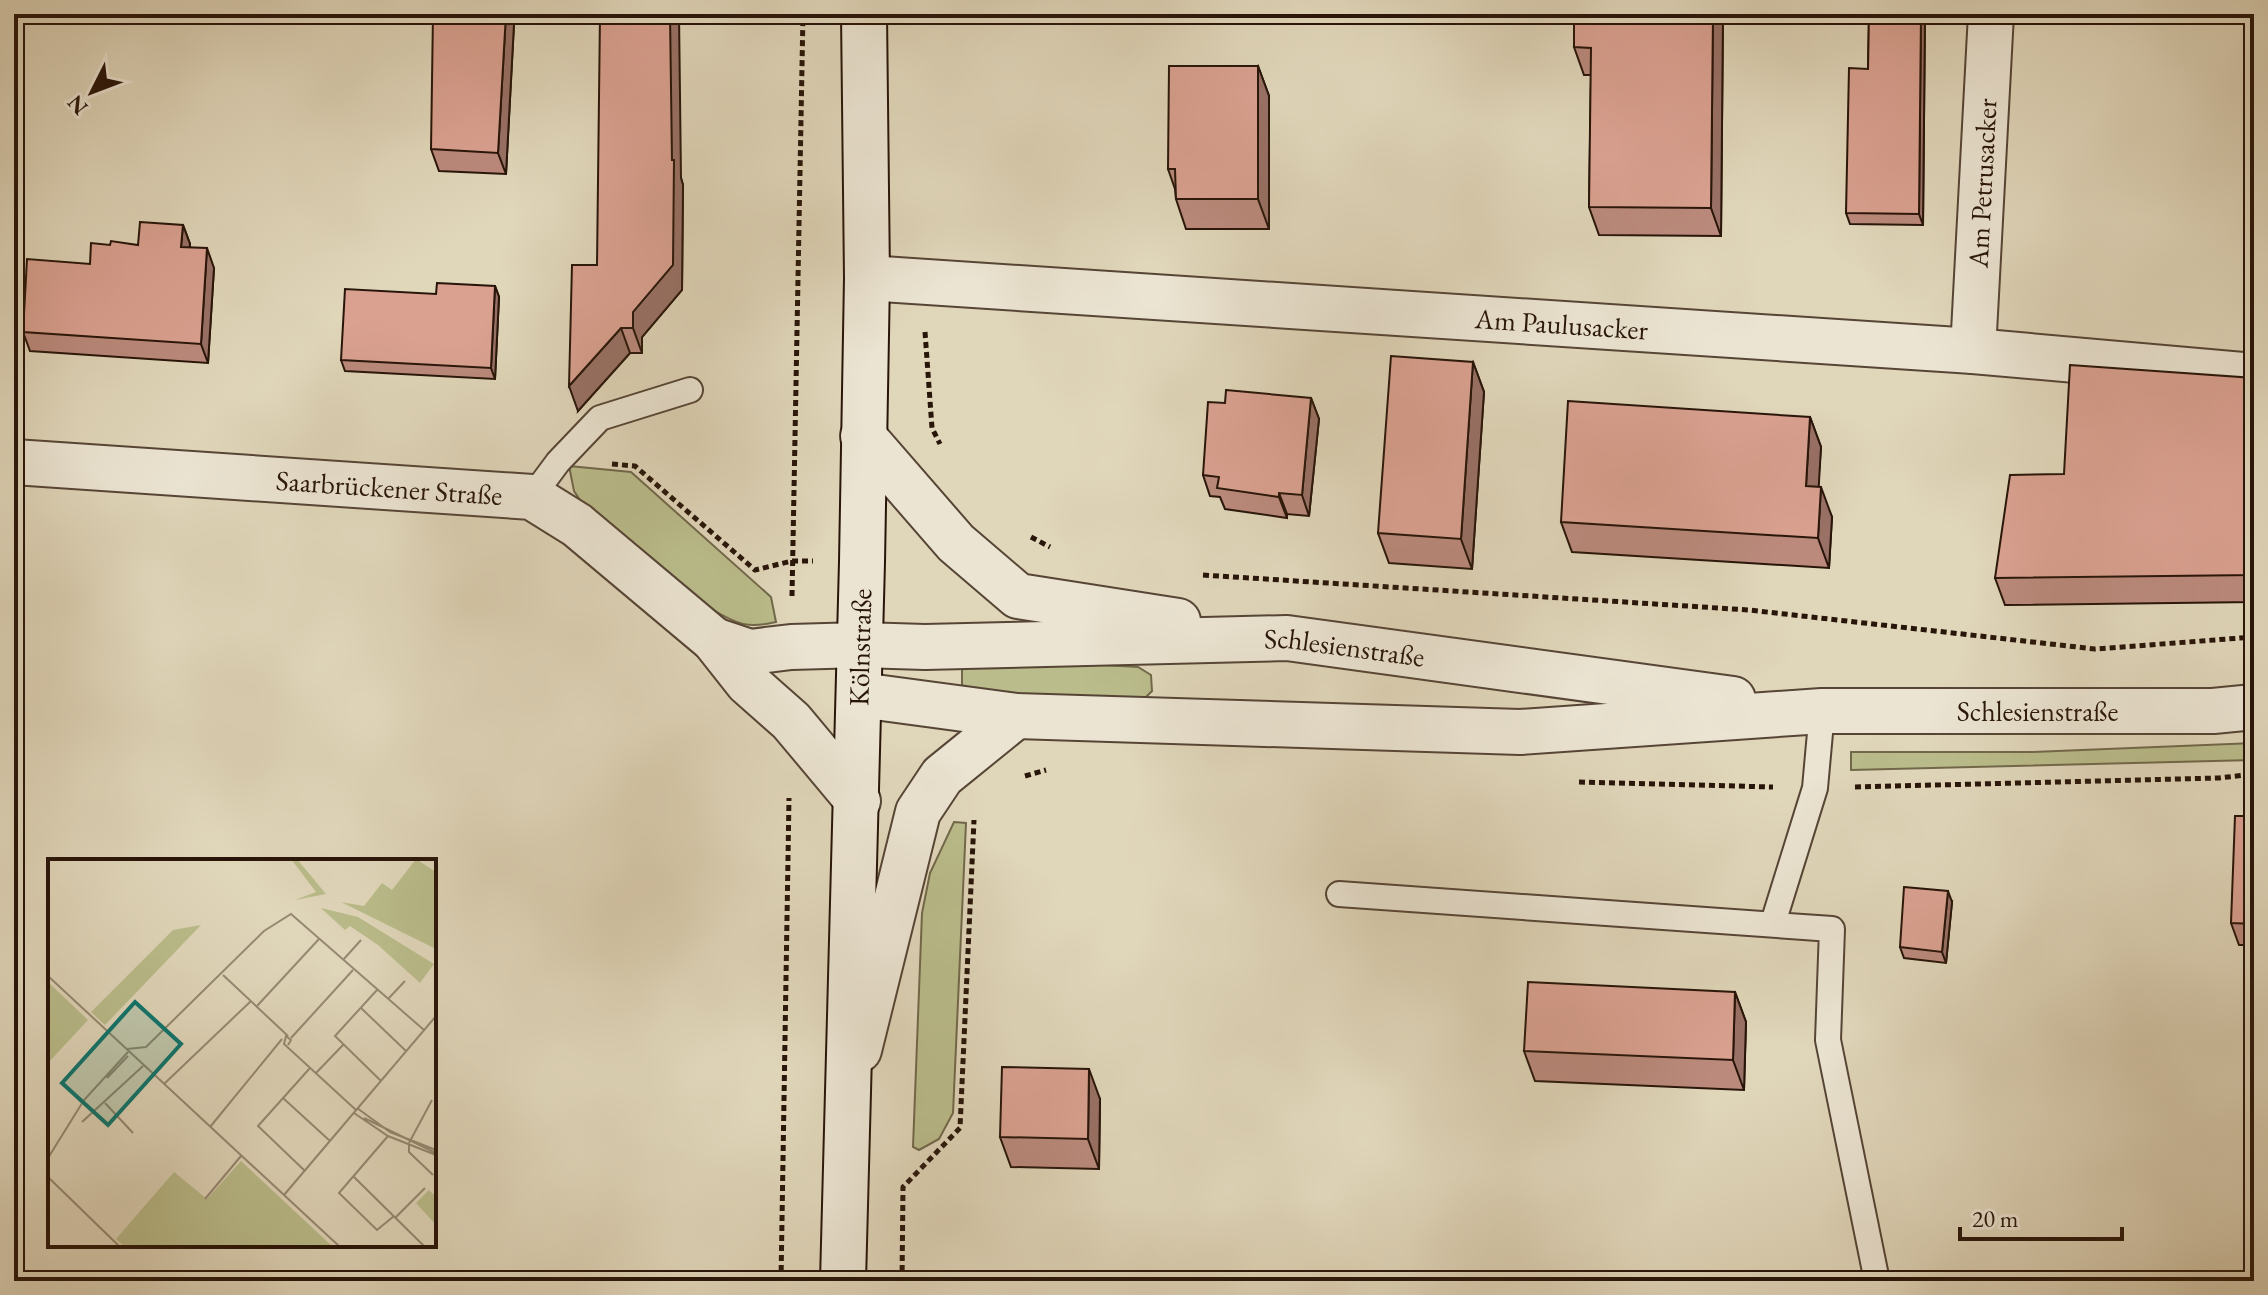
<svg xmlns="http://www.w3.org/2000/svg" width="2268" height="1295" viewBox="0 0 2268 1295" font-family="'EB Garamond',serif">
  <rect width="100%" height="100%" fill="#e0d6ba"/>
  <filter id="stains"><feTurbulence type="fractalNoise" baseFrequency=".0025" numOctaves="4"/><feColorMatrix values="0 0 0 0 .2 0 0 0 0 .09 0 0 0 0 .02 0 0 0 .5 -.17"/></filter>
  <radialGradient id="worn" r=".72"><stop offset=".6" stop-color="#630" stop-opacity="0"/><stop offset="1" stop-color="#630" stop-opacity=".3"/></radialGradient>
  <!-- green -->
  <path fill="#babc8b" stroke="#71684a" stroke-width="2" d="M 569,466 L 631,472 L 771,597 L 776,622 C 748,629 737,624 713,610 L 580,500 L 574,491 Z
    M 962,657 L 1138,667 L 1151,675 L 1152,691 L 1143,700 L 1135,701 L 962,691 Z
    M 2254,743 L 2254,760 L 1851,770 L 1851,752 L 2033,752 Z
    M 954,822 L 966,823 L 953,1113 L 939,1139 L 919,1150 L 913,1147 L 922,913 L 930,873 Z"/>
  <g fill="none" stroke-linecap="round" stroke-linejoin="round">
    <!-- service casing -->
    <g stroke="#564535" stroke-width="28">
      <path id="service" d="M 532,497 L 558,462 L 600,418 L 690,390
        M 1339,894 L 1832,929 L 1828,1040 L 1877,1281
        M 1773,923 L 1815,788 L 1822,711"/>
    </g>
    <!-- minor casing -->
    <g stroke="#564535" stroke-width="48">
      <g id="minor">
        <path id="s1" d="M 867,278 L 1973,351 L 2254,376"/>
        <path id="s2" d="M 1973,351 L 1991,14"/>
        <path id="s3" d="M 14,462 L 532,497 L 577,525 L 714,640 L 748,683 L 791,721 L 858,801"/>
        <path d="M 714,640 L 750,652 L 791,647 L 861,645"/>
      </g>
    </g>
    <!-- tertiary casing -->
    <g stroke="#564535" stroke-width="48">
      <g id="tertiary">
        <path d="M 863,436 L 956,543 L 1018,596 L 1178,621"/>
        <path id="s4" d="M 861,645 L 925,647 L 1287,638 L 1733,699"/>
        <path id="s5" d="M 860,695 L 1016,716 L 1520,732 L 1822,711 L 2213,711 L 2254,707"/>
        <path d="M 859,1050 L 918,812 L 942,776 L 1016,716"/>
      </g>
    </g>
    <!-- secondary casing -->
    <g stroke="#281509" stroke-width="48">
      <g id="secondary">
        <path id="s6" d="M 843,1281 L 862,562 L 867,278 L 864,14"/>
      </g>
    </g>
    <!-- path -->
    <path stroke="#281509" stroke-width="5" stroke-dasharray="6 4" stroke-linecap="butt" d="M 925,332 L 932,428 L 940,444
      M 612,464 L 635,466 L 755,570 L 792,561 L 813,561
      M 1031,537 L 1050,547
      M 1203,575 L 1749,610 L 2095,649 L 2254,637
      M 792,596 L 803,14
      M 1025,776 L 1046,770
      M 1579,782 L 1773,787
      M 1855,787 L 2219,778 L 2254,774
      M 781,1281 L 789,798
      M 902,1281 L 903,1187 L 960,1128 L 974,820"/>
    <!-- service -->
    <use href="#service" stroke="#ebe4d2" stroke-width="24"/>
    <!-- minor -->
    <use href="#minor" stroke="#ebe4d2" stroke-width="44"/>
    <!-- tertiary -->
    <use href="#tertiary" stroke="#ebe4d2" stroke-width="44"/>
    <!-- secondary -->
    <use href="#secondary" stroke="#ebe4d2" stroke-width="44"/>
  </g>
  <!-- wall -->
  <path fill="#bb8a7d" stroke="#281509" stroke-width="2" d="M 1723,14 L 1721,236 L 1599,235 L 1589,207 L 1591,75 L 1584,75 L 1574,47 Z
    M 1869,14 L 1925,14 L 1923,225 L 1850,224 L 1846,213 L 1868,69 Z
    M 514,24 L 506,174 L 439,171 L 431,149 Z
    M 1258,66 L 1269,96 L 1269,229 L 1186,229 L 1176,199 L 1175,189 L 1168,169 Z
    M 681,178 L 683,185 L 682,290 L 642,337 L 642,353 L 630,353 L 578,411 L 597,265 Z
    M 183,225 L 190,244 L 190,247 L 214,268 L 208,363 L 30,351 L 23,332 L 90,264 L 138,245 Z
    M 495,286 L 499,297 L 495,379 L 345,371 L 341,360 L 436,294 Z
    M 1473,362 L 1484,392 L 1472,569 L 1389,563 L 1378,533 Z
    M 2254,378 L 2254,602 L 2005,605 L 1995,578 L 2064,474 Z
    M 1311,398 L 1319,419 L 1309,516 L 1287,514 L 1287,518 L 1225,509 L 1220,497 L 1210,496 L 1203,475 L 1225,403 Z
    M 1810,417 L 1821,447 L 1818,487 L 1832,517 L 1829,568 L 1572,552 L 1561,522 Z
    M 2254,816 L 2254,945 L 2239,945 L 2231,923 Z
    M 1952,902 L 1946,963 L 1904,958 L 1900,947 Z
    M 1735,992 L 1746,1022 L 1744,1090 L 1535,1081 L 1524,1051 Z
    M 1100,1099 L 1099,1169 L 1011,1167 L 1000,1137 Z"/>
  <!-- shaded-wall -->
  <path fill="#997166" stroke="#281509" stroke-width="2" d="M 506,14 L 511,14 L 514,24 L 506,174 L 498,153 Z
    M 670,14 L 679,14 L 681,178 L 683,185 L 682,290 L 642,337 L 642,353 L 633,328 L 633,312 Z
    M 1713,14 L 1723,14 L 1721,236 L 1711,208 Z
    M 1921,14 L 1925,14 L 1923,225 L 1919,214 Z
    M 1258,66 L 1269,96 L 1269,229 L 1258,199 Z
    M 183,225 L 190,244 L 188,266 L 181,247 Z
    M 207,248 L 214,268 L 208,363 L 201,344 Z
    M 495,286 L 499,297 L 495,379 L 491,368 Z
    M 621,328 L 630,353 L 578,411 L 569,386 Z
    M 1473,362 L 1484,392 L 1472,569 L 1461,539 Z
    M 1311,398 L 1319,419 L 1309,516 L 1302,495 Z
    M 1810,417 L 1821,447 L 1817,516 L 1806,486 Z
    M 1821,487 L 1832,517 L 1829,568 L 1818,538 Z
    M 1279,493 L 1287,514 L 1287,518 L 1279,497 Z
    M 1948,891 L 1952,902 L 1946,963 L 1942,952 Z
    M 1735,992 L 1746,1022 L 1744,1090 L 1733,1060 Z
    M 1089,1069 L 1100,1099 L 1099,1169 L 1088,1139 Z"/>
  <!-- building -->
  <path fill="#daa191" stroke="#281509" stroke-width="2" d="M 433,14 L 506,14 L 498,153 L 431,149 Z
    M 600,14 L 670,14 L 672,160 L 674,160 L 673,265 L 633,312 L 633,328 L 621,328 L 569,386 L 572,265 L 597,265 Z
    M 1574,14 L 1713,14 L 1711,208 L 1589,207 L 1591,48 L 1574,47 Z
    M 1869,14 L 1921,14 L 1919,214 L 1846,213 L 1849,68 L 1868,69 Z
    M 1169,66 L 1258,66 L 1258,199 L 1176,199 L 1175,169 L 1168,169 Z
    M 140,222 L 183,225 L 181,247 L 207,248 L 201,344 L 23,332 L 27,259 L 90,264 L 91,243 L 110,245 L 111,241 L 138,245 Z
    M 437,283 L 495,286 L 491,368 L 341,360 L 345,289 L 436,294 Z
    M 1391,356 L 1473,362 L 1461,539 L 1378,533 Z
    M 2070,365 L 2254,378 L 2254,575 L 1995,578 L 2010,475 L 2064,474 Z
    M 1226,390 L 1311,398 L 1302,495 L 1279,493 L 1279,497 L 1217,488 L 1219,477 L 1203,475 L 1208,402 L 1225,403 Z
    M 1568,401 L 1810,417 L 1806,486 L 1821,487 L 1818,538 L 1561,522 Z
    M 2235,816 L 2254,816 L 2254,924 L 2231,923 Z
    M 1904,887 L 1948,891 L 1942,952 L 1900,947 Z
    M 1528,982 L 1735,992 L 1733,1060 L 1524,1051 Z
    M 1002,1067 L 1089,1069 L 1088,1139 L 1000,1137 Z"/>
  <g text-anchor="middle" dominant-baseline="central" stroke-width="6" stroke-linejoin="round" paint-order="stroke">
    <!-- street labels -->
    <g font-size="28" fill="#281509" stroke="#ebe4d2">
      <text stroke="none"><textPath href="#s2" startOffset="168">Am Petrusacker</textPath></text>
      <text stroke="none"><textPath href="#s1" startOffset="696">Am Paulusacker</textPath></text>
      <text stroke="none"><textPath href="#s3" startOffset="376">Saarbrückener Straße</textPath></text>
      <text stroke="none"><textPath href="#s6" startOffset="634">Kölnstraße</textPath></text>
      <text stroke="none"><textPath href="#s4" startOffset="484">Schlesienstraße</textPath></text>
      <text stroke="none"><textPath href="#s5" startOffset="1180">Schlesienstraße</textPath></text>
    </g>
  </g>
  <!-- overview -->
  <g transform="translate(48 859)">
    <rect width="388" height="388" fill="#e0d6ba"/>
    <path d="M 243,0 L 249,0 L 278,35 L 247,41 L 268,33 ZM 368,0 L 388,13 L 388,90 L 293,43 L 316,47 L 334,24 L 344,31 ZM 273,49 L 310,58 L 386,105 L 372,124 L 330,86 L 302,67 L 297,71 ZM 0,123 L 40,161 L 0,204 Z" fill="#babc8b"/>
    <path d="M 153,66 L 57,166 L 43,153 L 125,71 Z" fill="#babc8b"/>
    <path d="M 193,302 L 285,388 L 77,388 L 68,380 L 126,313 L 159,340 Z" fill="#babc8b"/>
    <path d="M 381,331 L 388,338 L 388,366 L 368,344 Z" fill="#babc8b"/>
    <path fill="none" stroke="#968973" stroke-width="2" d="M 295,101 L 313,81M 175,116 L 240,177M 0,117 L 292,388M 329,131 L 287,177 L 333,222M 340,140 L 357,122M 209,147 L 271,80M 313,149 L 358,192M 243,179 L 305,111M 240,186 L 243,181 L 238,177 L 236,185 L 308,251M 79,190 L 98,188 L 216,72 L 243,55 L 376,171M 268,214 L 295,186M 59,219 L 80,197M 116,225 L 203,142M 235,239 L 282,282M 57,244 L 85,274M 309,249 L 342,273 L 388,291M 306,254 L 340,277 L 388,296M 316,259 L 388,294M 34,263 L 95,207M 162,268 L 234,180M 340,277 L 291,334 L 329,371 L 346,357M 361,284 L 384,241M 361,285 L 361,293 L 385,316M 0,299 L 36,241 L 80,193M 257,312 L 210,267 L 262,209M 0,318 L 72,388M 306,318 L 377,388M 236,336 L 388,157M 157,340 L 193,297M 347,359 L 377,329"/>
    <path fill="#0f766e" fill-opacity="0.15" stroke="#0f766e" stroke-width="4" d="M 87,143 L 133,185 L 60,266 L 14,224 Z"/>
    <rect width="388" height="388" fill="none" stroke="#281509" stroke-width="4"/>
  </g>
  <!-- margin -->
  <rect width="2268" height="1295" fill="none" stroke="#e0d6ba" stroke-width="48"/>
  <rect x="16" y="16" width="2236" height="1263" fill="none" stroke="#281509" stroke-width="4"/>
  <rect x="24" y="24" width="2220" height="1247" fill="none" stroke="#281509" stroke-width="2"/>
  <!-- north arrow -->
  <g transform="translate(92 92) rotate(228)" stroke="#ebe4d2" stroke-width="6" paint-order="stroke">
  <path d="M0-6L14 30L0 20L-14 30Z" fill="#281509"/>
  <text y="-12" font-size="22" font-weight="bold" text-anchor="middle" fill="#281509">N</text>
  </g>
  <!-- scale -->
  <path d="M1960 1227v12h162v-12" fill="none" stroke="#281509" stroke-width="4"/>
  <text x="1972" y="1227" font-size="24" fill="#281509" stroke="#ebe4d2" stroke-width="6" paint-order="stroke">20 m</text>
  <rect width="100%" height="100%" filter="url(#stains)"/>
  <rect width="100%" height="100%" fill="url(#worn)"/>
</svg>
